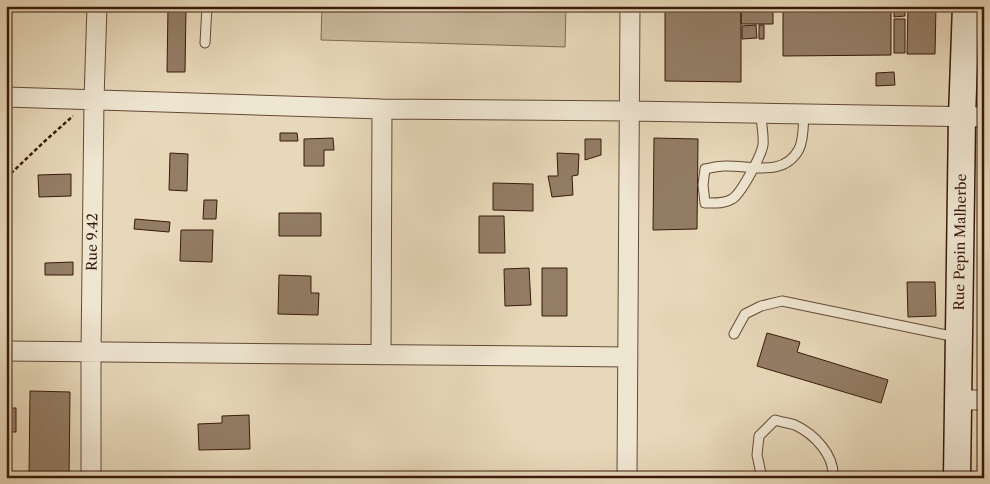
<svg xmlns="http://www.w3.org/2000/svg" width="990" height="484" viewBox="0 0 990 484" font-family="'Libre Caslon Text',serif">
  <rect width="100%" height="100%" fill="#e7d8b9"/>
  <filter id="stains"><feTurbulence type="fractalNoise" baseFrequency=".004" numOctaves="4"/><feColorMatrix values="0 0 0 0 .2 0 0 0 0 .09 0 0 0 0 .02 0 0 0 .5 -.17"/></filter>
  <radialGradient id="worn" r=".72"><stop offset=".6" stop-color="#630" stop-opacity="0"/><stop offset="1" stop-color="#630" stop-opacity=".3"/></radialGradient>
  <!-- green -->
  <path fill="#c9b89b" stroke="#806953" d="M 322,6 L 566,6 L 565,47 L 321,40 Z"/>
  <!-- building -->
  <path fill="#937d65" stroke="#381a0b" d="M 168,6 L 186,6 L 185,72 L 167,72 Z
    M 665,6 L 741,6 L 741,82 L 665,81 Z
    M 741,6 L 783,6 L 783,7 L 773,7 L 773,24 L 741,24 Z
    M 783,6 L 891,6 L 891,55 L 783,56 Z
    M 894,6 L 904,6 L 905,16 L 894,17 Z
    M 908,6 L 936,6 L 935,54 L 907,54 Z
    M 894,19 L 905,19 L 905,53 L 894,53 Z
    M 756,25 L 757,38 L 742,39 L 742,26 Z
    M 759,25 L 764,25 L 764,39 L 759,39 Z
    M 894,72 L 895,85 L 876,86 L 876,73 Z
    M 280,133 L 297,133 L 298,141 L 280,141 Z
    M 333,138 L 334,150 L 324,150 L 324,166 L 304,166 L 304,139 Z
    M 654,138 L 698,139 L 697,229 L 653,230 Z
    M 585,139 L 601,139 L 601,155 L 585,160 Z
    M 170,153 L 188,154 L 187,191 L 169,190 Z
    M 557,153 L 579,154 L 578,175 L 572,176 L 573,195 L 552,197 L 548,176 L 558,176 Z
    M 71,174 L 71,196 L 39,197 L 38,175 Z
    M 493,183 L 533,184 L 533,211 L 493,210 Z
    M 204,200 L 217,200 L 216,219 L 203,219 Z
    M 279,213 L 321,213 L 321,236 L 279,236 Z
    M 479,216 L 504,216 L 505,253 L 479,253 Z
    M 135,219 L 170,222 L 169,232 L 134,229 Z
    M 181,230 L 213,230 L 212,262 L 180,261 Z
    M 73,262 L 73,275 L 45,275 L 45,263 Z
    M 529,268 L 531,305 L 505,306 L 504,269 Z
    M 542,268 L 567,268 L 567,316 L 542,316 Z
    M 279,275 L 311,276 L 311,293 L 319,293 L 318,315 L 278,314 Z
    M 907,282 L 935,282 L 936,316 L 908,317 Z
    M 767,333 L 800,342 L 797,352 L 888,380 L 881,403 L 757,366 Z
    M 30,391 L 70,392 L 69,478 L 29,478 Z
    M 6,408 L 16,408 L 16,432 L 6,432 Z
    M 249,415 L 250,449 L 199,450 L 198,424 L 222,423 L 222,416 Z"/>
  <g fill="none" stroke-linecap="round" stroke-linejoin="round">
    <!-- lane casing -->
    <g stroke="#644a36" stroke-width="11">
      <path id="lane" d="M 205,43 L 207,6
        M 761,113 C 761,123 764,135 763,145 C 761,156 741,194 732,199 C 724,204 713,203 705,203 L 703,185 L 705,169 C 711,168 718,166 724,166 C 750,165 784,178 799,149 C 804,139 803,125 804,114
        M 734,334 L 745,314 L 761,306 L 782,301 L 956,337
        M 762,478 L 757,455 L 759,436 L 775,420 C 781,422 789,423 795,425 C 814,434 835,455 833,478"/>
    </g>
    <!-- street casing -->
    <g stroke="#644a36" stroke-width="21">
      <path id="street" d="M 6,97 L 382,109 L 630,111 L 984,117
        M 6,351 L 628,357
        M 381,355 L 382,109
        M 958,400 L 984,400
        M 91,478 L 91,352 L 94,100 L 97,6
        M 627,478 L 630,6"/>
    </g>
    <!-- secondary casing -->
    <g stroke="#381a0b" stroke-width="29">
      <path id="secondary" d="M 957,478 L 962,117 L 966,6"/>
    </g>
    <!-- path -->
    <path stroke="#381a0b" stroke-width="2.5" stroke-dasharray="4 2.5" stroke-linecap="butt" d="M 6,178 L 46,140 L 73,116"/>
    <!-- lane -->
    <use href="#lane" stroke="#efe6d2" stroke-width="9"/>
    <!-- street -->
    <use href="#street" stroke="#efe6d2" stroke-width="19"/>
    <!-- secondary -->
    <use href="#secondary" stroke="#efe6d2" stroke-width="26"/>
  </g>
  <g text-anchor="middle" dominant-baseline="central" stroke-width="5" stroke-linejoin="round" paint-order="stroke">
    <!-- street labels -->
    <g font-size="14" fill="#381a0b" stroke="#efe6d2">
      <text transform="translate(92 242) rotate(-89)">Rue 9.42</text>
      <text transform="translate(960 242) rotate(-89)">Rue Pepin Malherbe</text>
    </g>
  </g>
  <!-- margin -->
  <rect width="990" height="484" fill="none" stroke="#e7d8b9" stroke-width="25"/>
  <rect x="8" y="8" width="975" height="469" fill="none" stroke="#381a0b" stroke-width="2.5"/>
  <rect x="12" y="12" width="965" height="459" fill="none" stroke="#381a0b"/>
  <rect width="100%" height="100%" filter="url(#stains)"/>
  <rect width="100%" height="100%" fill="url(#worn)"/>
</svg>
